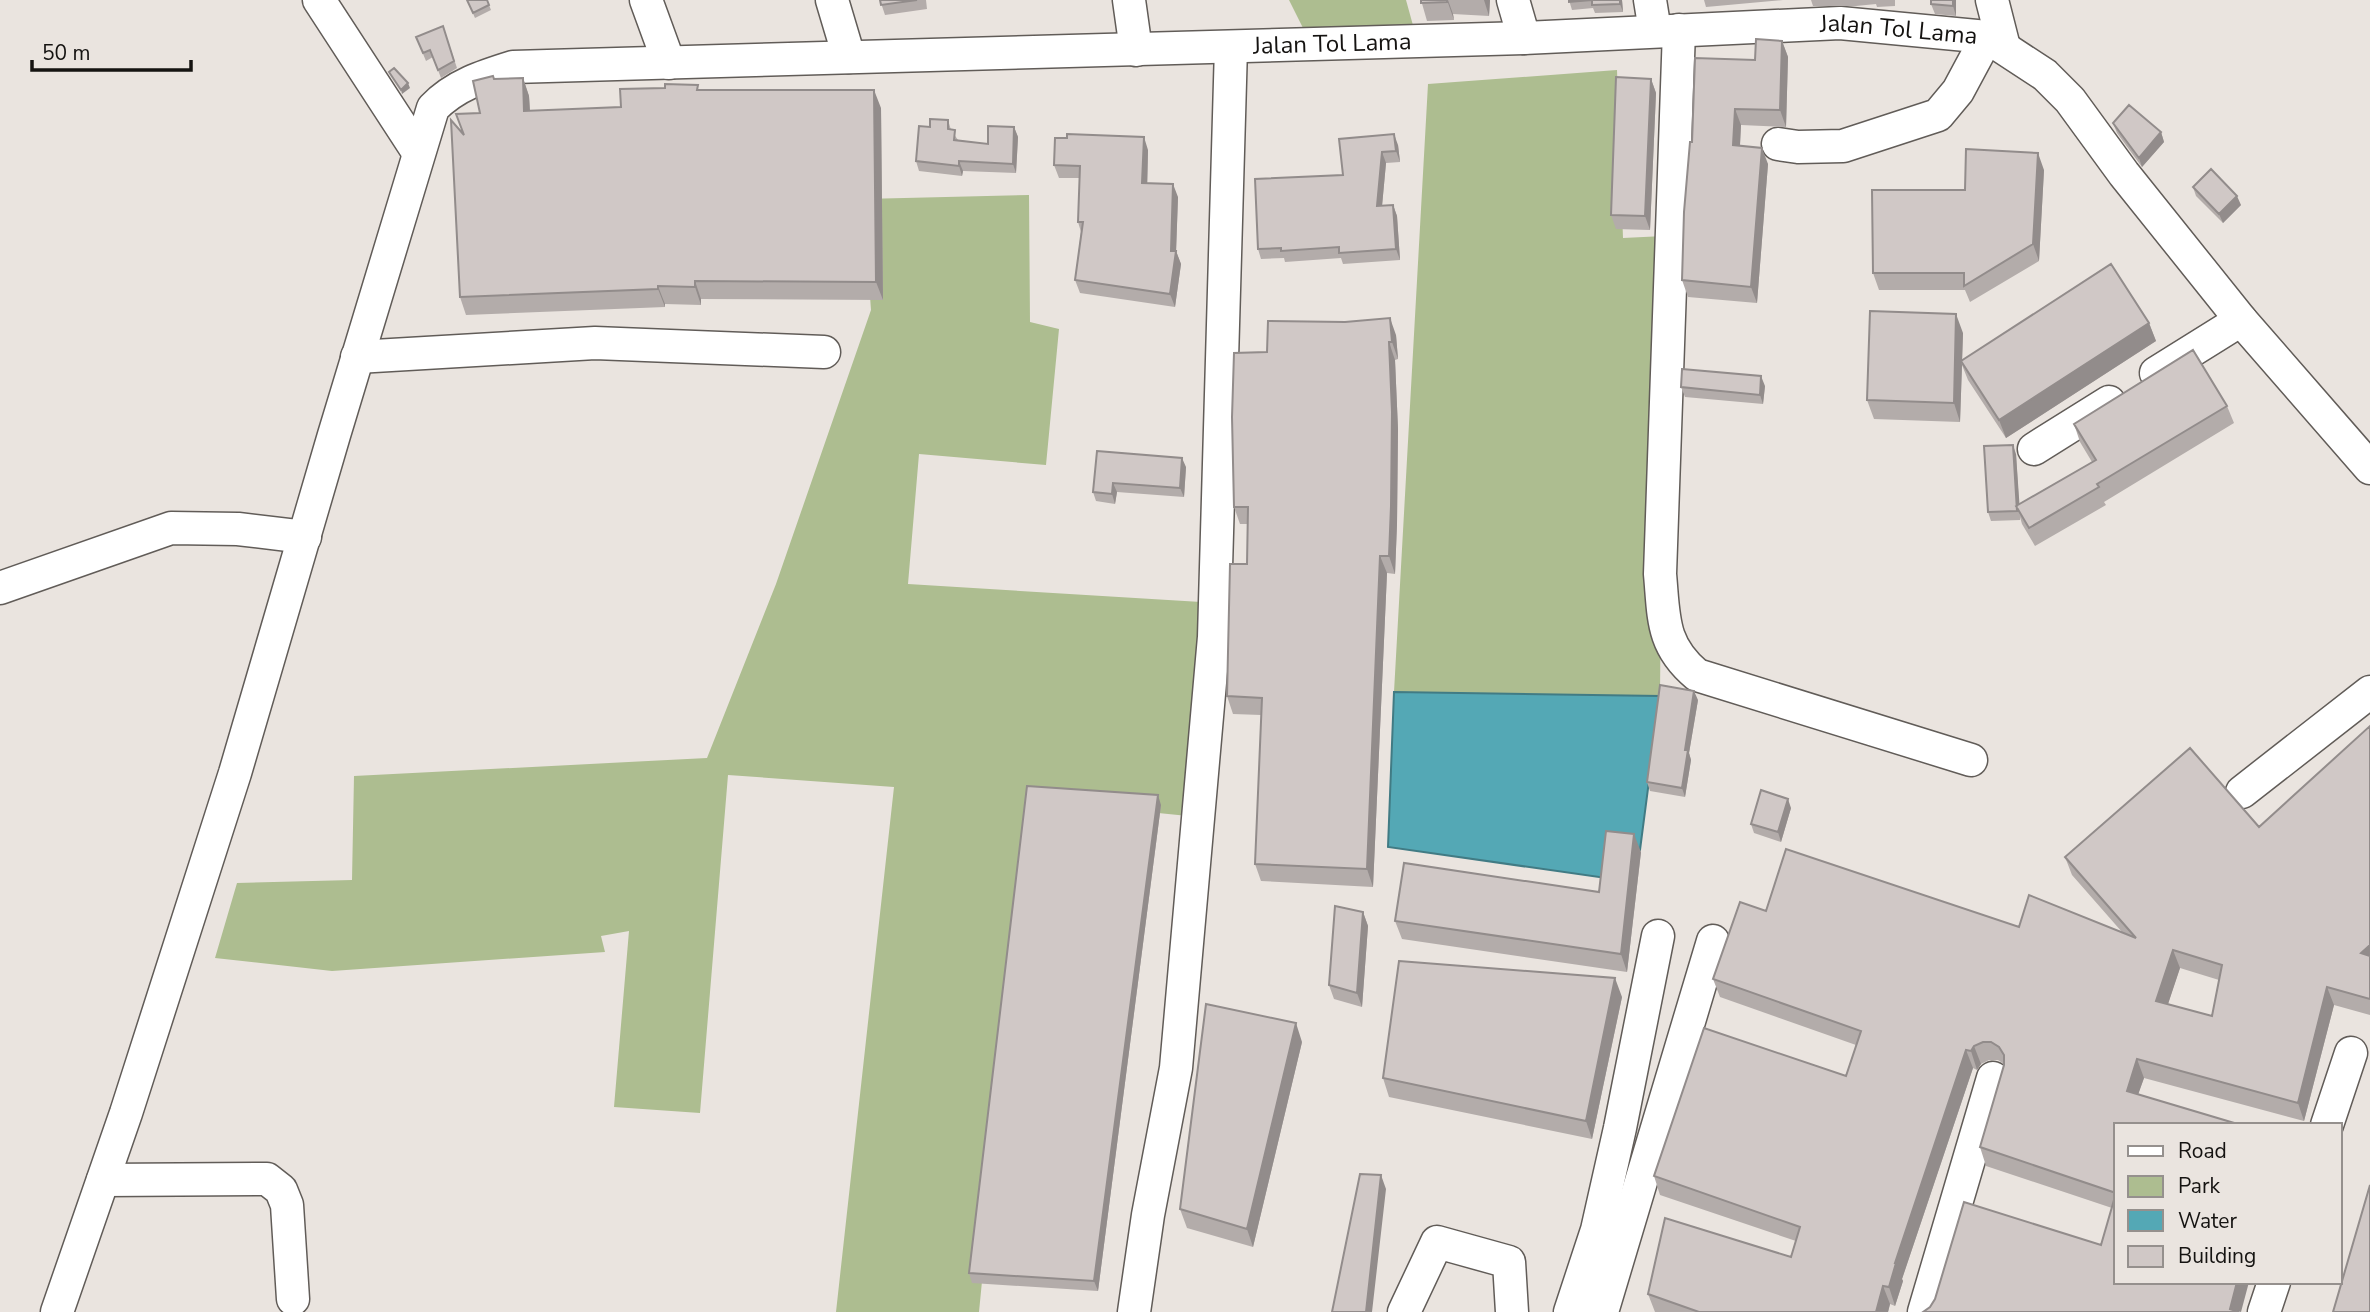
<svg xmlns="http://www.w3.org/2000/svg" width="2370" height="1312" viewBox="0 0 2370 1312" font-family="'Nunito Sans',sans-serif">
  <rect width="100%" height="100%" fill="#eae4df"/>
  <!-- green -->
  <path fill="#adbd90" d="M 1289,0 L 1406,0 L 1414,29 L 1308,38 Z
    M 1617,70 L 1623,238 L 1664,236 L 1660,696 L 1394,692 L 1428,84 Z
    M 1029,195 L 1030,322 L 1059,329 L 1046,465 L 919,454 L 908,584 L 1201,602 L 1188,816 L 1029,800 L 979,1312 L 836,1312 L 894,787 L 728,775 L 700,1113 L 614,1107 L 629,931 L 601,936 L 605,952 L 332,971 L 215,958 L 237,883 L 352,880 L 354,776 L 707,758 L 776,584 L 871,310 L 863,199 Z"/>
  <!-- water -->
  <path fill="#54a8b5" stroke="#417b84" stroke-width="2" d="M 1394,692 L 1660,696 L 1640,850 L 1606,878 L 1388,847 Z"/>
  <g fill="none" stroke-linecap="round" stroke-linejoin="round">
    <!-- minor casing -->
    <g stroke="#615c58" stroke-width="35">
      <g id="minor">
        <path d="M 319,0 L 418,152"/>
        <path d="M 646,0 L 669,63"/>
        <path d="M 832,0 L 849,57"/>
        <path d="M 1129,0 L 1136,50"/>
        <path d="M 1513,0 L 1524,38"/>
        <path d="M 1650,0 L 1655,31"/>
        <path d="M 1992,0 L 2004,47"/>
        <path d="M 1679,30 L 1660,574 C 1664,617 1661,645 1697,675 L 1971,760"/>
        <path d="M 1778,144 L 1798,147 L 1843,146 L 1938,115 L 1958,91 L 1987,37"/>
        <path d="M 357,357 L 595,343 L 824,352"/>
        <path d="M 2156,373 L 2241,320"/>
        <path d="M 2034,449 L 2109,402"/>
        <path d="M 0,588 L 171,528 L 238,529 L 305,537"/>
        <path d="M 2242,792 L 2370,692"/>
        <path d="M 2327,1125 L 2351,1053"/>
        <path d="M 103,1180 L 267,1179 L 281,1190 L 287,1205 L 293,1299"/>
        <path id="s1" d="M 57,1312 L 126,1113 L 235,773 L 334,435 L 433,108 C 455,85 484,76 513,67 L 1524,38 L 1840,23 L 1987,37 L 2045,75 L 2070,100 L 2124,174 L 2241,320 L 2370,468"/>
        <path d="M 1134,1312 L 1148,1215 L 1176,1068 L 1214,637 L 1231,47"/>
        <path d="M 1404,1312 L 1437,1242 L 1509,1262 L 1512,1312"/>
        <path d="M 1570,1312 L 1597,1230 L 1620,1128 L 1658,936"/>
        <path d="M 1602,1312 L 1713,941"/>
        <path d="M 1924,1312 L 1993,1078"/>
        <path d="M 2264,1312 L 2274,1282"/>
      </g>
    </g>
    <!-- minor -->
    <use href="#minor" stroke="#fff" stroke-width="32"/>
  </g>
  <!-- wall -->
  <path fill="#b3acaa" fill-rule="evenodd" d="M 467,0 L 487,0 L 491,10 L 475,18 Z
    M 880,0 L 926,0 L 927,9 L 885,15 Z
    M 1421,0 L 1490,0 L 1489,16 L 1453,14 L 1454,20 L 1427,21 Z
    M 1569,0 L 1622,0 L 1623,12 L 1595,13 L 1593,8 L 1572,10 Z
    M 1704,0 L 1783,0 L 1706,7 Z
    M 1811,0 L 1895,0 L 1895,6 L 1877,7 L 1876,4 L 1856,6 L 1813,6 Z
    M 1956,0 L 1956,16 L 1935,14 L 1931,4 Z
    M 443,26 L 457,68 L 441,78 L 433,57 L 426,61 L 416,37 Z
    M 1782,41 L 1788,57 L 1786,127 L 1741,125 L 1740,146 L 1768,164 L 1757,303 L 1688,297 L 1682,280 L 1692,142 Z
    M 523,78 L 529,96 L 530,111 L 621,107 L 700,90 L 881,108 L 883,300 L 701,299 L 701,305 L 665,304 L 665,307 L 466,315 L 460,297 L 463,134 L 480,113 L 494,79 Z
    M 1651,79 L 1656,93 L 1650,230 L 1616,229 L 1611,215 Z
    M 948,120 L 951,130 L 958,140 L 988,144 L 1014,127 L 1018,137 L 1016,173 L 963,171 L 962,176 L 919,171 L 916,161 L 930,127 Z
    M 2113,123 L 2161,132 L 2164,142 L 2142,167 L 2117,133 Z
    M 1339,139 L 1398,145 L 1400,162 L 1386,163 L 1382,206 L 1393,205 L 1397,216 L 1400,260 L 1343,264 L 1341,258 L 1285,262 L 1284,258 L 1261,259 L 1258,249 L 1343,175 Z
    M 1148,150 L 1147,183 L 1178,197 L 1176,251 L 1181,264 L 1175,307 L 1080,293 L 1075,280 L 1081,232 L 1078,222 L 1080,178 L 1059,178 L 1054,165 Z
    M 2044,170 L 2039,261 L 1970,302 L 1965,290 L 1879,290 L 1873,273 L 1965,190 Z
    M 2193,187 L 2241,205 L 2223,223 L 2196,196 Z
    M 2149,323 L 2156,341 L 2006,438 L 1968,380 L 1962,365 L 1960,422 L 1874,419 L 1867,400 L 1963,333 L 1962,360 Z
    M 1396,335 L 1398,359 L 1395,360 L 1398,429 L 1397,524 L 1395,574 L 1387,573 L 1373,887 L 1261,881 L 1255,864 L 1261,715 L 1233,714 L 1227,696 L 1247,564 L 1247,524 L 1240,524 L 1234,507 L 1267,352 Z
    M 1765,386 L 1763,404 L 1685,397 L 1681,387 Z
    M 2227,406 L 2234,423 L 2104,502 L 2106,505 L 2035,546 L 2022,524 L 2020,517 L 2020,520 L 1991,521 L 1988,512 L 2016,454 L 2019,504 L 2092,462 L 2080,442 L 2074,424 Z
    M 1097,451 L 1186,467 L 1184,497 L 1117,492 L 1115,504 L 1096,501 L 1093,492 Z
    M 1698,700 L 1689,753 L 1691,760 L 1685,797 L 1650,791 L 1647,782 Z
    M 2370,726 L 2370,1015 L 2334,1005 L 2304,1121 L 2144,1078 L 2138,1094 L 2116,1282 L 2101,1245 L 2112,1208 L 1986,1166 L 1980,1147 L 2004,1064 L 1998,1060 L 1989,1060 L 1981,1064 L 1977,1070 L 1973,1068 L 1902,1279 L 1903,1281 L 1895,1306 L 1890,1304 L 1888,1312 L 1655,1312 L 1648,1294 L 1791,1257 L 1796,1241 L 1660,1195 L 1654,1176 L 1846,1076 L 1856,1045 L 1720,997 L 1713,979 L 1766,911 L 2122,932 L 2072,875 L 2065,857 L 2259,827 ZM 2180,968 L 2219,980 L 2212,1016 L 2168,1004 Z
    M 1161,805 L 1098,1291 L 972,1283 L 969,1273 Z
    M 1791,808 L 1781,842 L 1754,833 L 1751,824 Z
    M 1641,852 L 1627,972 L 1402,939 L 1395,921 L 1599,892 Z
    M 1363,912 L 1368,926 L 1362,1007 L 1334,999 L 1329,985 Z
    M 1622,997 L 1592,1139 L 1389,1097 L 1383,1078 Z
    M 1302,1042 L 1253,1247 L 1187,1228 L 1180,1209 Z"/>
  <!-- shaded-wall -->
  <path fill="#928c8b" d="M 1447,0 L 1448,0 L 1453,14 L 1454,20 Z
    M 1484,0 L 1490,0 L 1489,16 Z
    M 1620,0 L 1622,0 L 1623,12 L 1620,4 Z
    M 1953,0 L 1956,0 L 1956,16 L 1953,6 Z
    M 1782,41 L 1788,57 L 1786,127 L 1780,110 Z
    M 523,78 L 529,96 L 531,129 L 524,111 Z
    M 1651,79 L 1656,93 L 1650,230 L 1645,216 Z
    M 408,83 L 410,88 L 402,94 L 401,90 Z
    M 874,90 L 881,108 L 883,300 L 876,282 Z
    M 1735,109 L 1741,125 L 1739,162 L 1733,145 Z
    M 1014,127 L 1018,137 L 1016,173 L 1013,164 Z
    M 2161,132 L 2164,142 L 2142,167 L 2139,158 Z
    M 1394,134 L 1398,145 L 1400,162 L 1396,151 Z
    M 1144,137 L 1148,150 L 1147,196 L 1142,183 Z
    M 1762,148 L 1768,164 L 1757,303 L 1751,287 Z
    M 1382,152 L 1386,163 L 1381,217 L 1377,206 Z
    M 2038,153 L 2044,170 L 2039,261 L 2033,244 Z
    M 959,161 L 963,171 L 962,176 L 959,166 Z
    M 1173,184 L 1178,197 L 1176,253 L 1176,251 L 1181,264 L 1175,307 L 1170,294 Z
    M 2237,196 L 2241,205 L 2223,223 L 2219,214 Z
    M 1393,205 L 1397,216 L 1400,260 L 1396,249 Z
    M 695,281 L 701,299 L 701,305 L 695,287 Z
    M 658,286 L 665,304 L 665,307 L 658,289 Z
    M 1956,314 L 1963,333 L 1962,363 L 1961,361 L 1962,365 L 1960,422 L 1954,403 Z
    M 1390,318 L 1396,335 L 1398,359 L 1392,342 Z
    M 2149,323 L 2156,341 L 2006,438 L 1999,420 Z
    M 1389,342 L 1395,360 L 1398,429 L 1397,524 L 1395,574 L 1389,556 Z
    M 1761,376 L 1765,386 L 1763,404 L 1760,395 Z
    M 2013,445 L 2016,454 L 2020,512 L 2017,507 Z
    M 1182,458 L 1186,467 L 1184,497 L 1180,488 Z
    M 1113,483 L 1117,492 L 1115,504 L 1112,494 Z
    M 1380,556 L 1387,573 L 1373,887 L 1367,869 Z
    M 1694,691 L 1698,700 L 1689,753 L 1691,760 L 1685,797 L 1682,788 L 1685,750 Z
    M 1158,795 L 1161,805 L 1098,1291 L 1094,1281 Z
    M 1788,799 L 1791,808 L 1781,842 L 1778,832 Z
    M 1634,834 L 1641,852 L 1627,972 L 1621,954 Z
    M 1363,912 L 1368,926 L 1362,1007 L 1357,993 Z
    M 2370,945 L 2370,969 L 2361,953 Z
    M 2173,950 L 2180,968 L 2163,1019 L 2156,1001 Z
    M 1615,978 L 1622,997 L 1592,1139 L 1586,1121 Z
    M 2327,987 L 2334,1005 L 2304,1121 L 2298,1103 Z
    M 1296,1023 L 1302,1042 L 1253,1247 L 1247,1229 Z
    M 1974,1046 L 1981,1064 L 1977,1070 L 1971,1051 Z
    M 1966,1050 L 1973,1068 L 1902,1279 L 1903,1281 L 1895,1306 L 1889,1287 L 1895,1263 Z
    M 2137,1059 L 2144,1078 L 2133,1109 L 2127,1091 Z
    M 1381,1175 L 1386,1189 L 1372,1312 L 1366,1312 Z
    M 2237,1282 L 2249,1282 L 2241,1312 L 2230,1309 Z
    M 1883,1286 L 1890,1304 L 1888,1312 L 1876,1312 Z"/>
  <!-- building -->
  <path fill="#d0c8c6" stroke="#928c8b" stroke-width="2" fill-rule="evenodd" d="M 467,0 L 487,0 L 489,5 L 473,13 Z
    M 880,0 L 917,0 L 881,5 Z
    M 1421,0 L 1447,0 L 1447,2 L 1421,3 Z
    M 1569,0 L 1620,0 L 1620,4 L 1592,5 L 1592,0 L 1569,2 Z
    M 1931,0 L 1953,0 L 1953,6 L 1931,4 Z
    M 443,26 L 454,61 L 438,70 L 430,50 L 423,53 L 416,37 Z
    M 1756,39 L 1782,41 L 1780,110 L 1735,109 L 1733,145 L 1762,148 L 1751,287 L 1682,280 L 1684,212 L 1690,142 L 1692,142 L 1695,58 L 1755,60 Z
    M 394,68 L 408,83 L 401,90 L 389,72 Z
    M 493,76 L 494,79 L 523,78 L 524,111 L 621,107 L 620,89 L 665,88 L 665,84 L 698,85 L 697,90 L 874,90 L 876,282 L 695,281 L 695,287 L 658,286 L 658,289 L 460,297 L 451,120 L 464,135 L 456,114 L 480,113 L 473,81 Z
    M 1616,77 L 1651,79 L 1645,216 L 1611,215 Z
    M 2129,105 L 2161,132 L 2139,158 L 2113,123 Z
    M 930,119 L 948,120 L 948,129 L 955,130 L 954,140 L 988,144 L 988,126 L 1014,127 L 1013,164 L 959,161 L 959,166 L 916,161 L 919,126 L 930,127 Z
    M 1067,134 L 1144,137 L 1142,183 L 1173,184 L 1171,251 L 1176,251 L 1170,294 L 1075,280 L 1083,222 L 1078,222 L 1080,166 L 1054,165 L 1055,138 L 1067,138 Z
    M 1394,134 L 1396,151 L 1382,152 L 1377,206 L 1393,205 L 1396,249 L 1339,253 L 1339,247 L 1281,251 L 1281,248 L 1258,249 L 1255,179 L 1343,175 L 1339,139 Z
    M 1966,149 L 2038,153 L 2033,244 L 1964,286 L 1964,273 L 1873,273 L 1872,190 L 1965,190 Z
    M 2211,169 L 2237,196 L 2219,214 L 2193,187 Z
    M 2111,264 L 2149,323 L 1999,420 L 1961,361 Z
    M 1870,311 L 1956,314 L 1954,403 L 1867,400 Z
    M 1390,318 L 1392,342 L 1389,342 L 1392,412 L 1391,506 L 1389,556 L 1380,556 L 1367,869 L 1255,864 L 1262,698 L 1227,696 L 1230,564 L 1247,564 L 1248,507 L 1234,507 L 1232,417 L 1234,353 L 1267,352 L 1268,321 L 1345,322 Z
    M 2193,350 L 2227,406 L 2097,484 L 2099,487 L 2029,528 L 2016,506 L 2096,460 L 2074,424 Z
    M 1682,369 L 1761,376 L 1760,395 L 1681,387 Z
    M 2013,445 L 2017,511 L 1988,512 L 1984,446 Z
    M 1097,451 L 1182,458 L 1180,488 L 1113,483 L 1112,494 L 1093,492 Z
    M 1660,685 L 1694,691 L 1685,750 L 1688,750 L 1682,788 L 1647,782 Z
    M 2370,726 L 2370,945 L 2361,953 L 2370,956 L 2370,999 L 2327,987 L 2298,1103 L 2137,1059 L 2127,1091 L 2241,1125 L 2116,1125 L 2116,1193 L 1980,1147 L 2004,1065 L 2004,1055 L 1999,1047 L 1991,1042 L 1983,1042 L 1974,1046 L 1971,1051 L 1966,1050 L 1895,1263 L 1896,1263 L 1889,1287 L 1883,1286 L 1876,1312 L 1699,1312 L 1648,1294 L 1665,1218 L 1791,1257 L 1800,1227 L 1654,1176 L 1704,1028 L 1846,1076 L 1861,1031 L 1713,979 L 1740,902 L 1766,911 L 1786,849 L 2019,927 L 2029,895 L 2136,938 L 2065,857 L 2190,748 L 2259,827 ZM 2173,950 L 2222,965 L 2212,1016 L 2156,1001 Z
    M 1027,786 L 1158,795 L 1094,1281 L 969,1273 Z
    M 1761,790 L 1788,799 L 1778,832 L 1751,824 Z
    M 1606,831 L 1634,834 L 1621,954 L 1395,921 L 1404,863 L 1599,892 Z
    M 1335,906 L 1363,912 L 1357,993 L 1329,985 Z
    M 1399,961 L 1615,978 L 1586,1121 L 1383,1078 Z
    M 1206,1004 L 1296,1023 L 1247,1229 L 1180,1209 Z
    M 1360,1174 L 1381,1175 L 1366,1312 L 1332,1312 Z
    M 2370,1185 L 2370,1312 L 2333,1312 Z
    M 2116,1193 L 2116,1282 L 2237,1282 L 2230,1309 L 2239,1312 L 1923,1312 L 1930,1307 L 1935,1299 L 1964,1202 L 2101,1245 Z"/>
  <g text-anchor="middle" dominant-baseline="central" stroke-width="7" stroke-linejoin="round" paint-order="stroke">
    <!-- street labels -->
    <g font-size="24" fill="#151311" stroke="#eae4df">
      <text stroke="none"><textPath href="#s1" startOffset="2739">Jalan Tol Lama</textPath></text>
      <text stroke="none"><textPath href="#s1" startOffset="2172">Jalan Tol Lama</textPath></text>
    </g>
  </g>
  <!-- legend -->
  <rect x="2114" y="1123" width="228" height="161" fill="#eae4df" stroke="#95908d" stroke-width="2"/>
  <rect x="2128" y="1146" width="35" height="10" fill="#ffffff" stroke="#95908d" stroke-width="2"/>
  <text x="2178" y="1158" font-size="21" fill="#151311">Road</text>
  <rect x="2128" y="1176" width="35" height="21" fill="#adbd90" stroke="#95908d" stroke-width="2"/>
  <text x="2178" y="1193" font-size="21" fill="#151311">Park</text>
  <rect x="2128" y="1210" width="35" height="21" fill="#54a8b5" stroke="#95908d" stroke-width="2"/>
  <text x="2178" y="1228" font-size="21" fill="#151311">Water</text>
  <rect x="2128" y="1246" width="35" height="21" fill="#d0c8c6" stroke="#95908d" stroke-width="2"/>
  <text x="2178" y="1263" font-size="21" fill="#151311">Building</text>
  <!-- scale -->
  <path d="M32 60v10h159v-10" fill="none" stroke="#151311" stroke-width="3.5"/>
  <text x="42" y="60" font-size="21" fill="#151311" stroke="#eae4df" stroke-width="5" paint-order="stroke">50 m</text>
</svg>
